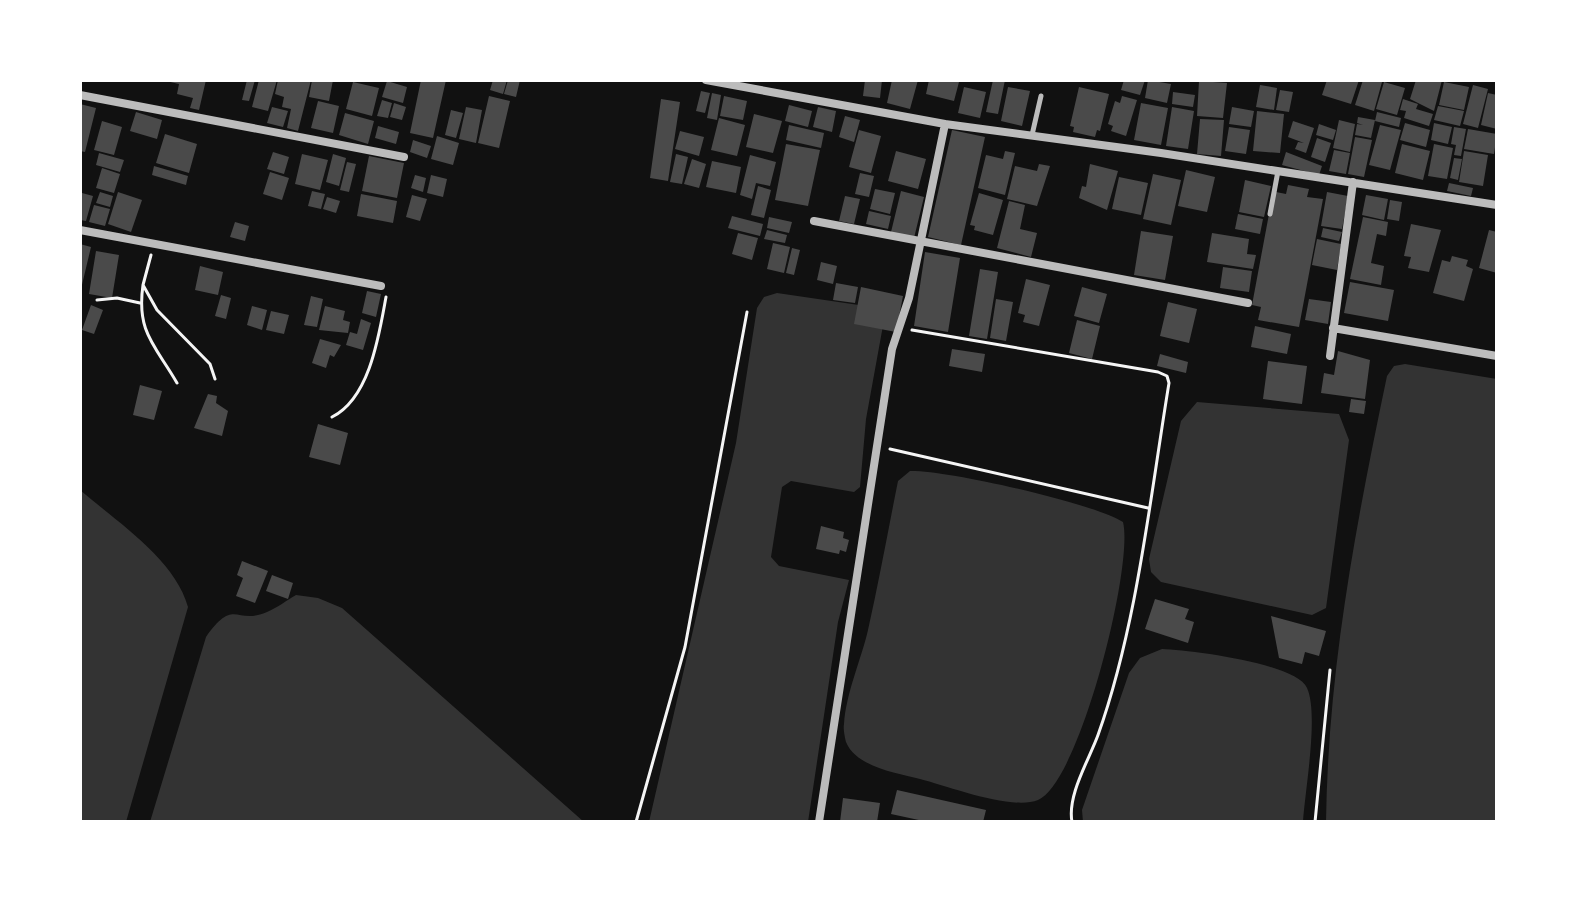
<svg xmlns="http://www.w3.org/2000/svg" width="1577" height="902" viewBox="0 0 1577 902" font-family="Inter,sans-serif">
  <rect width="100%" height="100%" fill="#111"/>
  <!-- water -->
  <path fill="#333" d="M 777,293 L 886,309 L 866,419 L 860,487 L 854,492 L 791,481 L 782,487 L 771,557 L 779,566 L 849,580 L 838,622 L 808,822 L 649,822 L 736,443 L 757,308 L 764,297 Z
    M 1405,364 L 1497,379 L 1497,822 L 1326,822 C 1328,670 1356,524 1387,376 L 1394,366 Z
    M 1197,402 L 1339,414 L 1349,440 L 1326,608 L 1312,615 L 1161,582 L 1151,572 L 1149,559 L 1181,421 Z
    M 910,471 C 947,470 1093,503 1123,522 C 1134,565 1080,782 1038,800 C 1012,811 948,786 920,779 C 897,773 856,767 846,742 C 845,738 843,729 844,724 C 846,693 861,660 868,630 C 879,581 888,531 898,481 Z
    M 80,490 C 117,522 175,559 188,607 L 126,822 L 80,822 Z
    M 296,595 L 318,598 L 342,608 L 584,822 L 150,822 L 206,637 C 235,596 235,626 267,612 C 277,608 287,600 296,595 Z
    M 1162,649 C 1189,650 1296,663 1307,688 C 1319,714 1305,790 1303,822 L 1083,822 L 1082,810 L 1129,673 L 1140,658 Z"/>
  <!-- building -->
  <path fill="#4a4a4a" d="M 206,80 L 199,110 L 190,108 L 193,98 L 177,94 L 179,84 L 166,81 Z
    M 247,80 L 255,80 L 249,101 L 242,100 Z
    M 259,80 L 277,80 L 268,111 L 252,107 Z
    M 278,80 L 311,80 L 298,131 L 287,128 L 291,109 L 282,107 L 284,97 L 275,94 Z
    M 312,80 L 333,80 L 329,101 L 309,97 Z
    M 421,80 L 446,80 L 433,138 L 410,133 Z
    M 493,80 L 507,80 L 503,94 L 490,90 Z
    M 508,80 L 520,80 L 516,97 L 504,94 Z
    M 865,80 L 882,80 L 880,98 L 863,96 Z
    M 892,80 L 918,80 L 910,109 L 887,103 Z
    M 929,80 L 959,82 L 954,101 L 926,94 Z
    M 993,80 L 1005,80 L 998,114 L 986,112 Z
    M 1124,80 L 1145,80 L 1140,95 L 1121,90 Z
    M 1148,80 L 1171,84 L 1167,103 L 1145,98 Z
    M 1327,80 L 1359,80 L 1351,104 L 1322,95 Z
    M 1363,80 L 1382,82 L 1374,111 L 1355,105 Z
    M 1416,80 L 1442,80 L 1434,111 L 1410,99 Z
    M 387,81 L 407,87 L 403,103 L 382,97 Z
    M 1199,81 L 1227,83 L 1223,118 L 1197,116 Z
    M 353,82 L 379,88 L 372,116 L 346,109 Z
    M 1384,82 L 1405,88 L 1397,115 L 1376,109 Z
    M 1444,82 L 1469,87 L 1464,110 L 1439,105 Z
    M 1260,85 L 1277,88 L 1274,110 L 1256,107 Z
    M 1473,85 L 1488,89 L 1478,128 L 1463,124 Z
    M 964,87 L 986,92 L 980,118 L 958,113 Z
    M 1008,87 L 1030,91 L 1022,126 L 1001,121 Z
    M 1079,87 L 1109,94 L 1100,131 L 1097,130 L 1095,137 L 1073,132 L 1074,127 L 1070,126 Z
    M 1280,90 L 1293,92 L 1289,112 L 1276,110 Z
    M 701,91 L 710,93 L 705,113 L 696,111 Z
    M 1173,92 L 1195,95 L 1193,107 L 1172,104 Z
    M 712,93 L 721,95 L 717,120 L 707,118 Z
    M 1488,93 L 1497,95 L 1497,129 L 1481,125 Z
    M 489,96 L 510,101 L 499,148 L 478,143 Z
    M 724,96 L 747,101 L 743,120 L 720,116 Z
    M 1122,96 L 1137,100 L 1126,136 L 1111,131 L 1113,126 L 1108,124 L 1115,101 L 1120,103 Z
    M 661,99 L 680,102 L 668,181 L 650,178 Z
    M 1403,99 L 1418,104 L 1416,109 L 1433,114 L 1429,126 L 1404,118 L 1406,111 L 1400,110 Z
    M 382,100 L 392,103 L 388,118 L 377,116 Z
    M 318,101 L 339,106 L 333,133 L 311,128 Z
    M 394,103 L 406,107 L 402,120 L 390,117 Z
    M 1141,103 L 1168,108 L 1161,145 L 1134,140 Z
    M 80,104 L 96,108 L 85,152 L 80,151 Z
    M 789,105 L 812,111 L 808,127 L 785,121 Z
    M 1438,106 L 1464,111 L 1460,126 L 1434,120 Z
    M 272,107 L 288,111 L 283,127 L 267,123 Z
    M 466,107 L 482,110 L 476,143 L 459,139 Z
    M 818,107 L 836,111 L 832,132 L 813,127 Z
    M 1172,107 L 1194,111 L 1188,149 L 1166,146 Z
    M 1232,107 L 1254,111 L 1251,127 L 1229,124 Z
    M 451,110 L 463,113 L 456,138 L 445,135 Z
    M 1257,111 L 1284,114 L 1280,153 L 1253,151 Z
    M 136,112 L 162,120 L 157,139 L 130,131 Z
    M 1377,112 L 1401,118 L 1399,127 L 1375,121 Z
    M 345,113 L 374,121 L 368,144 L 339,135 Z
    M 754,114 L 782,121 L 773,153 L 746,147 Z
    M 845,116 L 860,120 L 854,142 L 839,137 Z
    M 1358,117 L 1375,120 L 1371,138 L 1355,135 L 1357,124 L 1363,125 L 1357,123 Z
    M 719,118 L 745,125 L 737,156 L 711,150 Z
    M 1200,119 L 1224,120 L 1221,156 L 1197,154 Z
    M 1339,120 L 1355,124 L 1350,152 L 1333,148 Z
    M 102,121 L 122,127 L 114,155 L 94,150 Z
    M 1293,121 L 1314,128 L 1306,153 L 1295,149 L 1298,142 L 1304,143 L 1288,137 Z
    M 1405,123 L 1430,130 L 1426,147 L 1400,140 Z
    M 1434,123 L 1452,127 L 1448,144 L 1431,140 Z
    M 1319,124 L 1336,130 L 1333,140 L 1316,135 Z
    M 789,125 L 824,133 L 821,148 L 786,140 Z
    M 1380,125 L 1401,130 L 1390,170 L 1369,165 Z
    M 378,126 L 399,132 L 396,144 L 375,138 Z
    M 1229,127 L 1250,130 L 1246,154 L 1225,151 Z
    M 1454,127 L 1466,129 L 1461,156 L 1454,155 L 1456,145 L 1451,144 Z
    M 1468,129 L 1497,134 L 1494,154 L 1464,149 Z
    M 859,130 L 881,136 L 871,173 L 849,167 Z
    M 952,130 L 985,137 L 961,245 L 928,237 Z
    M 680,131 L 704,137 L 699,156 L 675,149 Z
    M 165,134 L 197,144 L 189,173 L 156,163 Z
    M 437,136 L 459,143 L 453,165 L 431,159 Z
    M 1355,137 L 1372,140 L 1364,177 L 1348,174 Z
    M 1317,138 L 1331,143 L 1325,162 L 1311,157 Z
    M 413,140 L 431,146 L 427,158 L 410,152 Z
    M 786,144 L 820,150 L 808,206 L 775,200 Z
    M 1402,144 L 1430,151 L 1423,180 L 1395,173 Z
    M 1434,144 L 1453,148 L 1447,179 L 1428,176 Z
    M 1334,150 L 1350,153 L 1346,174 L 1329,171 Z
    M 896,151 L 926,159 L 918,189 L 888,181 Z
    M 1005,151 L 1015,153 L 1005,195 L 978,188 L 986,155 L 1003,159 Z
    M 1464,151 L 1488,155 L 1483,186 L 1459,182 Z
    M 273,152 L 289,157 L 284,174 L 267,169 Z
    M 1286,152 L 1322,166 L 1319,175 L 1282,165 Z
    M 99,153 L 124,160 L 120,172 L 96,165 Z
    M 302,154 L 328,160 L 320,190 L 295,184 Z
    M 333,154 L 346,158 L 339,186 L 326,182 Z
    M 676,154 L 688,157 L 682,184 L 670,182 Z
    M 750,155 L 776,162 L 770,186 L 756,183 L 752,199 L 740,195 Z
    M 369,156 L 404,163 L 397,198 L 362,191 Z
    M 1454,158 L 1462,159 L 1458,180 L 1450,178 Z
    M 692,159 L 706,164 L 699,188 L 684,184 Z
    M 712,161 L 741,167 L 736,193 L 706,187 Z
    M 347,162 L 356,164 L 349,192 L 340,190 Z
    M 1039,164 L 1050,166 L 1037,206 L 1007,199 L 1015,166 L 1037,171 Z
    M 1090,164 L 1118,171 L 1107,210 L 1079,198 L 1082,186 L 1086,187 Z
    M 154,166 L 188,176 L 186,185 L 152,175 Z
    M 102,168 L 120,174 L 114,193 L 96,188 Z
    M 1186,170 L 1215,177 L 1207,212 L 1178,206 Z
    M 270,172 L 289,178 L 282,200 L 263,194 Z
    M 860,173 L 874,176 L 869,197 L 855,194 Z
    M 1153,174 L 1181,180 L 1171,225 L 1143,219 Z
    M 415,175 L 426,178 L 423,192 L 411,188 Z
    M 431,175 L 447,179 L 443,197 L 427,193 Z
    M 1119,177 L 1148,183 L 1141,215 L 1112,209 Z
    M 1245,180 L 1271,186 L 1264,217 L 1239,212 Z
    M 1449,183 L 1473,188 L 1471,196 L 1447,191 Z
    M 1288,185 L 1309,189 L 1307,197 L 1323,199 L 1299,327 L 1258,320 L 1261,307 L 1252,305 L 1269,214 L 1276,192 L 1286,194 Z
    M 758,186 L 771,190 L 764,218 L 751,215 Z
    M 875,189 L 895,193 L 890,214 L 870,209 Z
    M 312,191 L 325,194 L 321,209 L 308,206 Z
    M 901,191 L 924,197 L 914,238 L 891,232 Z
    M 100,192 L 113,196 L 110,207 L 96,203 Z
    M 118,192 L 142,200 L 131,232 L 108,224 Z
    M 1327,192 L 1348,196 L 1342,229 L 1321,226 Z
    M 82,193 L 93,196 L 86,221 L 80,220 Z
    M 979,193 L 1003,200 L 993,235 L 974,230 L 975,226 L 970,225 Z
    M 361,194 L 397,201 L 393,223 L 357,216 Z
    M 412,195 L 427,199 L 420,221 L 406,217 Z
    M 1366,195 L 1388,199 L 1384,220 L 1362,215 Z
    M 845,196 L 860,199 L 854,224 L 839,221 Z
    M 327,197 L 340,201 L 336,213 L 323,209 Z
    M 1390,200 L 1402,202 L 1399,221 L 1387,219 Z
    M 1009,201 L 1025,205 L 1020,229 L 1037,233 L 1031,257 L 997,248 Z
    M 94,205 L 110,209 L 105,226 L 89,222 Z
    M 869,211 L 891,216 L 888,229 L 866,224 Z
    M 1238,214 L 1263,219 L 1260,234 L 1235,229 Z
    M 732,216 L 763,224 L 760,236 L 728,228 Z
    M 769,217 L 792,222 L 789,233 L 767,228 Z
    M 1363,217 L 1388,222 L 1386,236 L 1377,234 L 1371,263 L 1384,266 L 1381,285 L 1350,279 Z
    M 235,222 L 249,226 L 245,241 L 230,237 Z
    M 1411,224 L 1441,230 L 1429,272 L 1408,268 L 1411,257 L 1404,256 Z
    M 1323,228 L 1342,232 L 1339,241 L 1321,237 Z
    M 767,230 L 787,235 L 785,243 L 764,239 Z
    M 1489,230 L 1497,232 L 1497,273 L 1479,268 Z
    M 1141,231 L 1173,236 L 1165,280 L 1134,275 Z
    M 738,233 L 758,238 L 752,260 L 732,254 Z
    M 1212,233 L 1249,239 L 1247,254 L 1256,255 L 1253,269 L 1207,262 Z
    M 1317,239 L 1341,244 L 1337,270 L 1312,265 Z
    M 773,243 L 790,247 L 784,273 L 767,269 Z
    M 80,244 L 91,247 L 81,289 L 80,289 Z
    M 792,248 L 800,250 L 794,275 L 786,273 Z
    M 96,251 L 119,255 L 112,298 L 89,294 Z
    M 925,252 L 960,258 L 948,332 L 914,326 Z
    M 1452,256 L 1468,260 L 1466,266 L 1473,269 L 1464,301 L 1433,293 L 1442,260 L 1450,262 Z
    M 821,262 L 837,266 L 833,284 L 817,280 Z
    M 200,266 L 223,272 L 218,295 L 195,290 Z
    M 1223,267 L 1252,271 L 1249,292 L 1220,288 Z
    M 980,269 L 998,272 L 987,339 L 969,336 Z
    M 1026,279 L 1050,285 L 1039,326 L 1023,322 L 1025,315 L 1018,313 Z
    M 1350,282 L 1394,290 L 1388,321 L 1344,313 Z
    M 836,283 L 858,287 L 855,303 L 833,300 Z
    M 861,287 L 903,296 L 896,332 L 854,324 Z
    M 1082,287 L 1107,294 L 1099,323 L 1074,316 Z
    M 367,291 L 381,294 L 376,317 L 362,313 Z
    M 221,295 L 231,298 L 226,319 L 215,316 Z
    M 311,296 L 323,299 L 317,327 L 304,325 Z
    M 996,299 L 1013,302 L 1006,341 L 990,338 Z
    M 1309,299 L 1331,302 L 1328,324 L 1305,320 Z
    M 1168,302 L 1197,309 L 1189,343 L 1160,336 Z
    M 91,305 L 103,310 L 94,334 L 82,330 Z
    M 252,306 L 267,310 L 262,330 L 247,325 Z
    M 325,306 L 345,311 L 343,320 L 350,322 L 348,333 L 319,330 Z
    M 271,311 L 289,315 L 284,334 L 266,330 Z
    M 361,319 L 371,323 L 363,350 L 346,345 L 350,332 L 357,334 Z
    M 1077,320 L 1100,326 L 1092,359 L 1069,353 Z
    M 1255,326 L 1291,334 L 1287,354 L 1251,347 Z
    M 320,339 L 341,345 L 334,357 L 330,355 L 326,368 L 312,363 Z
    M 952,349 L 985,354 L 982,372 L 949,366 Z
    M 1338,351 L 1370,360 L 1365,399 L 1321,393 L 1324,373 L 1334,375 Z
    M 1160,354 L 1188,362 L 1186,373 L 1157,366 Z
    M 1268,361 L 1307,366 L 1302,404 L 1263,399 Z
    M 140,385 L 162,391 L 154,420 L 133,415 Z
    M 208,394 L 217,396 L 216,403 L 228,411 L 222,436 L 194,428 Z
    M 1351,399 L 1366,401 L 1364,414 L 1349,412 Z
    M 318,424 L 348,433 L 340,465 L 309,457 Z
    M 821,526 L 844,532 L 843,538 L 849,540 L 846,552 L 840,550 L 839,554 L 816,549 Z
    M 242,561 L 268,571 L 255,603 L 236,596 L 243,578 L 237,575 Z
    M 272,575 L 293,583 L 288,599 L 266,591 Z
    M 1155,599 L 1189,609 L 1185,619 L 1194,622 L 1188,643 L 1145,629 Z
    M 1271,616 L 1326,631 L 1319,656 L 1305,652 L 1302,664 L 1279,658 Z
    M 897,790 L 986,810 L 983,822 L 928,822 L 891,814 Z
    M 843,798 L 880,803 L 877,822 L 840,822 Z"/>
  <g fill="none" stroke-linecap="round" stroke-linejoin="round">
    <!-- path -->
    <path stroke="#f5f5f5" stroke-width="3" d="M 151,255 L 143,285 L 157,310 L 210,364 L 215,379
      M 143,285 C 136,333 156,346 177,383
      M 97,300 L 117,298 L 140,303
      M 912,330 L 1158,372 L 1167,376 L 1169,383 C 1150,498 1137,626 1098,735 C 1089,760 1067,795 1072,822
      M 332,417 C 370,398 379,335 386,297
      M 890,449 L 1148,508
      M 636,822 L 685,647 L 747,312
      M 1315,822 L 1330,670"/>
    <!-- service -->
    <path stroke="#bcbcbc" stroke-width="5" d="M 1032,135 L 1041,96
      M 1270,214 L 1278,171"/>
    <!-- minor -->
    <path stroke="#bcbcbc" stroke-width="8" d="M 706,80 L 945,124 L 1161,153 L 1497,205
      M 80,95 L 404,157
      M 814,221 L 1248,303
      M 80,230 L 381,286
      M 1333,328 L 1497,356
      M 1330,356 L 1353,182
      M 819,822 L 892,349 L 909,298 L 945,124"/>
  </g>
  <!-- border -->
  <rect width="1577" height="902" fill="none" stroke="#ffffff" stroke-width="164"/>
</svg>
